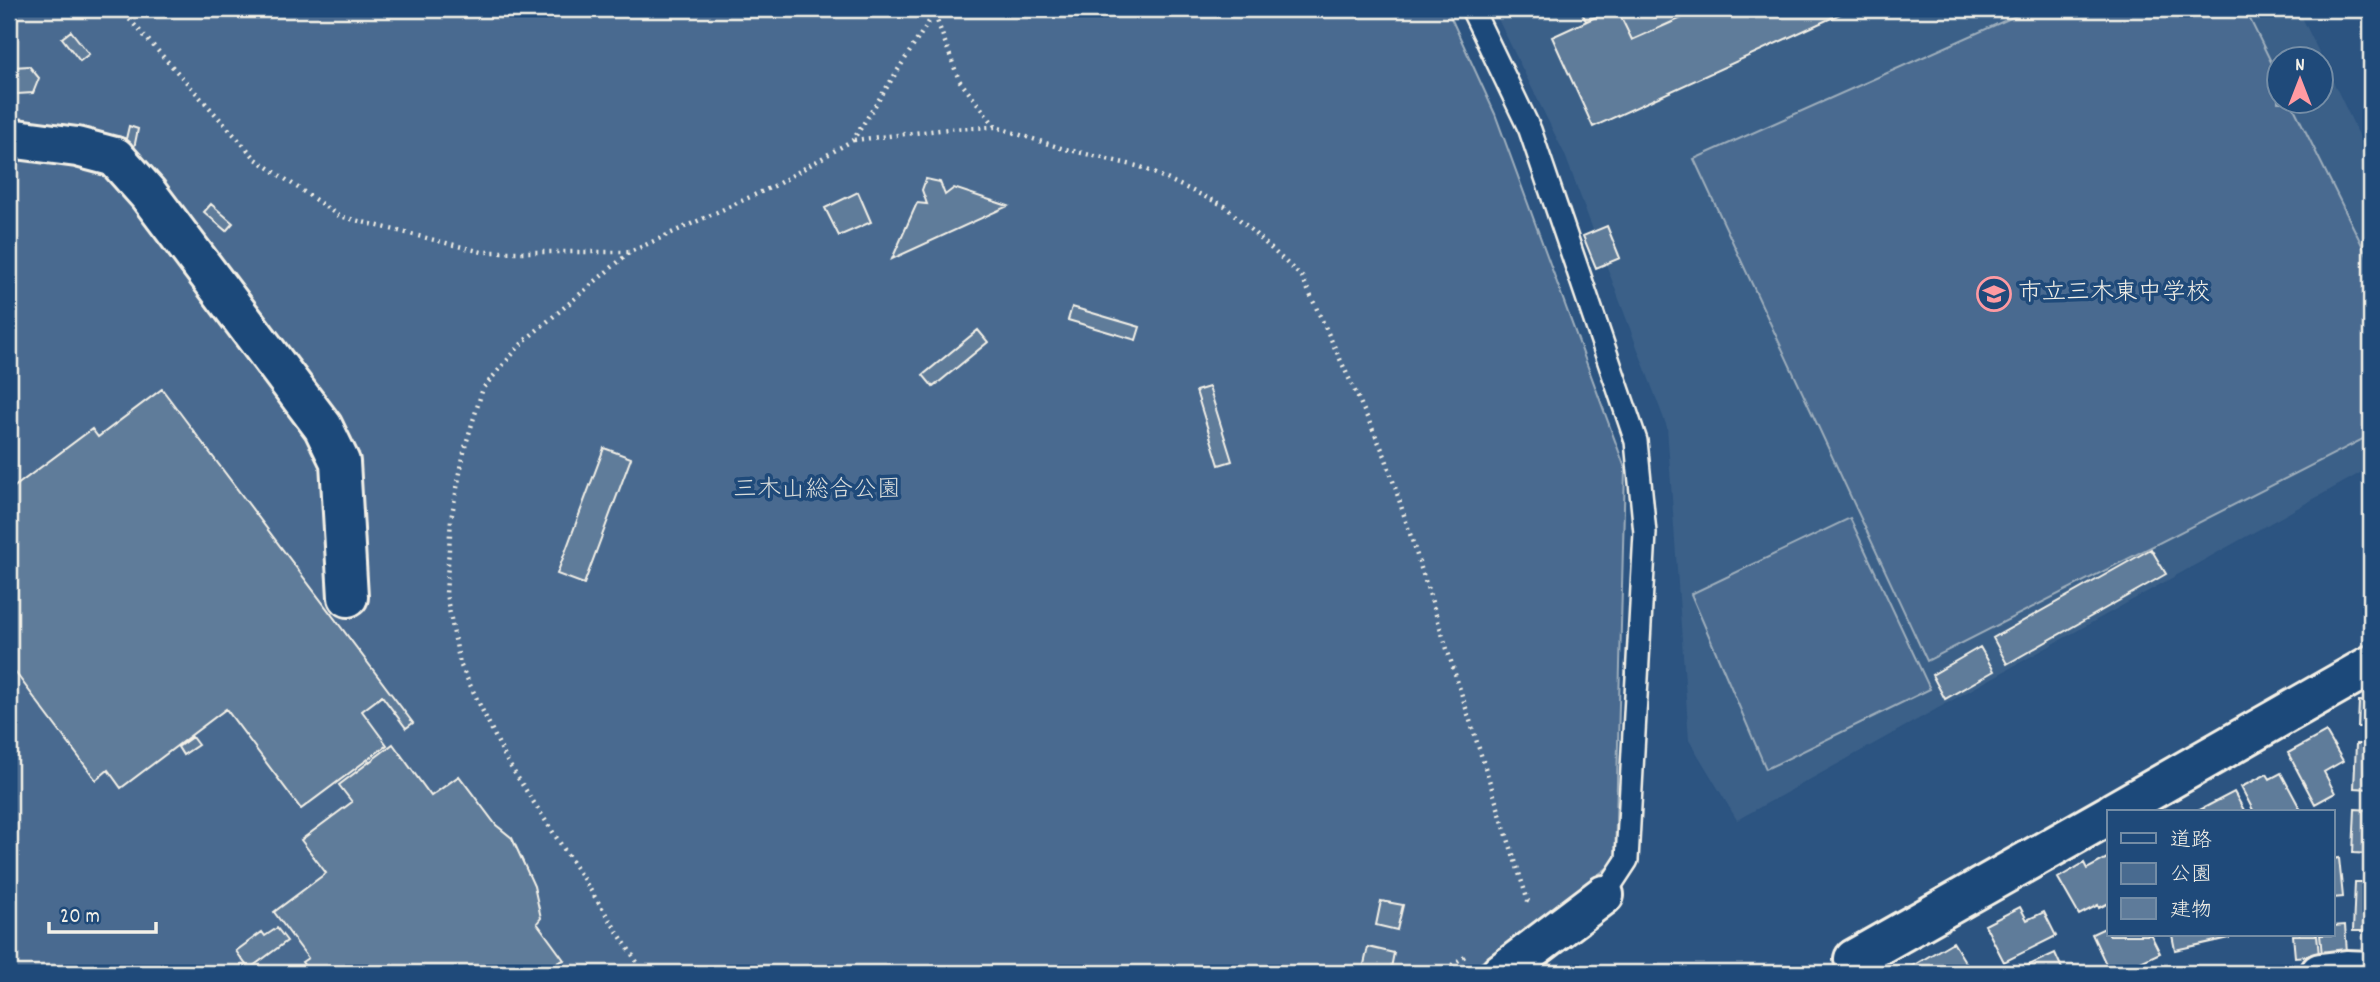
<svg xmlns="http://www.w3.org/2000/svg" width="2380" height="982" viewBox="0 0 2380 982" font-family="Dekko,'Klee One',sans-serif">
  <rect width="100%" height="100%" fill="#2c5481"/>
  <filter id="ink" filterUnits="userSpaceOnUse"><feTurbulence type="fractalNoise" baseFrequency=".0143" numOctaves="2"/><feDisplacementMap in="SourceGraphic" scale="14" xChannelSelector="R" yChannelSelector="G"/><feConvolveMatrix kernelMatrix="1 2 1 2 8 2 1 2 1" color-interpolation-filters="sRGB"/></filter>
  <g filter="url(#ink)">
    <!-- built -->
    <path fill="#3b6088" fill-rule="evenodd" d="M 1493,9 L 2298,9 L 2371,160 L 2371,467 L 1737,820 L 1689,740 L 1667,427 L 1565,155 ZM 2278,60 L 2320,60 L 2320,102 L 2278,102 Z"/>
    <!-- green -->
    <path fill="#496b90" stroke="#9eaebc" stroke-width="2" d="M 9,9 L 1447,9 L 1495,114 L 1625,468 L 1615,862 L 1467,973 L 9,973 Z
      M 2031,9 L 2245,9 L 2278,76 L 2278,102 L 2291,102 L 2371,263 L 2371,435 L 1927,661 L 1694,159 Z
      M 1850,518 L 1930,689 L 1766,769 L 1691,594 Z"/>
    <!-- building -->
    <path fill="#5e7b9a" stroke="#f4f1e8" stroke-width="2" d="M 1580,9 L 1613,9 L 1586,21 Z
      M 1613,9 L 1617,9 L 1632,40 L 1701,9 L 1851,9 L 1593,127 L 1552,37 Z
      M 1617,9 L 1667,9 L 1684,17 L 1632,40 Z
      M 71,31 L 89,54 L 80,61 L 62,38 Z
      M 29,66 L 39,78 L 33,93 L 17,94 L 9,84 L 13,67 Z
      M 129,126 L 138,129 L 132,158 L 122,156 Z
      M 926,179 L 940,182 L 945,195 L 954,188 L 1008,206 L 892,259 L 917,203 L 927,204 L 922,190 Z
      M 858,192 L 871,222 L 839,236 L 825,208 Z
      M 211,204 L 233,223 L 226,231 L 204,212 Z
      M 1607,226 L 1620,258 L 1596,268 L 1583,236 Z
      M 1072,307 L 1140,327 L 1136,340 L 1068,320 Z
      M 978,330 L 988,342 L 933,387 L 923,375 Z
      M 1209,387 L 1232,461 L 1219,465 L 1196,391 Z
      M 162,389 L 413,723 L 406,728 L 382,696 L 362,711 L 387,745 L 301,809 L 226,709 L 121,788 L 108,770 L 96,780 L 9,664 L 9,491 L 92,429 L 98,437 Z
      M 604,448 L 631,458 L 584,584 L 557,574 Z
      M 2151,549 L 2166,574 L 2007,664 L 1993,638 Z
      M 1980,647 L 1994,671 L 1945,699 L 1932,675 Z
      M 2359,701 L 2371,702 L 2371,727 L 2358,727 Z
      M 2326,732 L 2343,761 L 2324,772 L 2335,793 L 2315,804 L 2288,753 Z
      M 192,737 L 198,745 L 183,755 L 178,747 Z
      M 393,744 L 431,796 L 459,776 L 496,825 L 512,838 L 534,886 L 541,918 L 537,923 L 564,960 L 554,964 L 561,973 L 310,973 L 302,962 L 308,958 L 274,912 L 326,873 L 301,840 L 352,802 L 339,785 Z
      M 2356,744 L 2371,744 L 2371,789 L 2354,788 Z
      M 2281,773 L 2302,812 L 2254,812 L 2241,787 L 2267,774 L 2270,779 Z
      M 2234,792 L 2245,812 L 2196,812 Z
      M 2355,809 L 2371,810 L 2371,854 L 2353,853 Z
      M 2109,857 L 2109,903 L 2099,908 L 2098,905 L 2079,915 L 2058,878 L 2084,863 L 2087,869 Z
      M 2339,858 L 2343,897 L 2333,898 L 2333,859 Z
      M 2355,882 L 2371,882 L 2371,931 L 2353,931 Z
      M 1381,901 L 1403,905 L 1397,930 L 1376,925 Z
      M 2020,907 L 2027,920 L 2044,912 L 2056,936 L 2004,962 L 1985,925 Z
      M 2345,925 L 2347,952 L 2322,955 L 2320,935 L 2333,935 L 2333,926 Z
      M 2109,926 L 2109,935 L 2151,935 L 2160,953 L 2117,973 L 2110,973 L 2092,934 Z
      M 277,928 L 287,941 L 249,969 L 236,951 L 262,932 L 265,936 Z
      M 2172,935 L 2229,935 L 2229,938 L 2175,950 Z
      M 2293,935 L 2317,935 L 2319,955 L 2295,957 Z
      M 1953,942 L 1972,973 L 1906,973 L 1904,971 Z
      M 1368,947 L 1394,953 L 1390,973 L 1362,973 Z
      M 2055,953 L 2064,973 L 2012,973 Z"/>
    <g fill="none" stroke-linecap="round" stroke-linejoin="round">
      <!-- lane casing -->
      <g stroke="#f4f1e8" stroke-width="26">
        <path id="lane" d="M 1472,9 L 1530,130 L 1636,441 L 1645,533 L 1627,860 L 1604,895"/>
      </g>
      <!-- street casing -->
      <g stroke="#f4f1e8" stroke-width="44">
        <path id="street" d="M 115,157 L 148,194 L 323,427 L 340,462 L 348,597
          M 2113,812 L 2371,665
          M 1501,973 L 1604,895
          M 1863,973 L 1854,959 L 2109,815
          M 2320,973 L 2346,970 L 2371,971"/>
      </g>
      <!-- secondary casing -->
      <g stroke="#f4f1e8" stroke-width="44">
        <path id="secondary" d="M 9,138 L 77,147 L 115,157"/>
      </g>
      <!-- path -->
      <path stroke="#f4f1e8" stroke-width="4.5" stroke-dasharray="2 5" stroke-linecap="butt" d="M 120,9 L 256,159 L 339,216 L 482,252 L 630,252 L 774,186 L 853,140 L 937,9
        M 935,15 L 959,80 L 996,127 L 1061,148 L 1141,167 L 1225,206 L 1302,277 L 1385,456 L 1528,901 L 1532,903
        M 854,140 L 948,129 L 995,127
        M 629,253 L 524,341 L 483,388 L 465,447 L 451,519 L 446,594 L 460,664 L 507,761 L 644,973
        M 1440,973 L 1468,954"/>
      <!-- lane -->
      <use href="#lane" stroke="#1f4a7a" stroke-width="21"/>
      <!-- street -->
      <use href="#street" stroke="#1f4a7a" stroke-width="38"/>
      <!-- secondary -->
      <use href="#secondary" stroke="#1f4a7a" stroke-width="38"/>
    </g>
  </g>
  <!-- icons -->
  <defs>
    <g id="school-ring" transform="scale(1.75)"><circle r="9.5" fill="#1f4a7a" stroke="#ff9aa2" stroke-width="1.5"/><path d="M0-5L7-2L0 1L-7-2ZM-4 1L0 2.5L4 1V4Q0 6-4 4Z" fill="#ff9aa2"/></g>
  </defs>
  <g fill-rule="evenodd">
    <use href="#school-ring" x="1994" y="294"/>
  </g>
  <g text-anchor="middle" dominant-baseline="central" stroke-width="7" stroke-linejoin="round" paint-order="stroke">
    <!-- poi labels -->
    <g font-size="24" fill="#f4f1e8" stroke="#1f4a7a" text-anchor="start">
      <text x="2018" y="294">市立三木東中学校</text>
    </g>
    <!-- park labels -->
    <g font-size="24" fill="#dadddb" stroke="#1f4a7a">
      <text x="817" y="491">三木山総合公園</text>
    </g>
  </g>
  <!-- margin -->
  <rect width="2380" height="982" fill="none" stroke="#1f4a7a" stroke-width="35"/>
  <rect x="18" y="18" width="2345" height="947" fill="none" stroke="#f4f1e8" stroke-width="2.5" filter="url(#ink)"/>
  <!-- legend -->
  <rect x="2107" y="810" width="228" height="126" fill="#1f4a7a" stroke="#748da6" stroke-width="2"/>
  <rect x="2121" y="833" width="35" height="10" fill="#1f4a7a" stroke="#748da6" stroke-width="2"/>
  <text x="2170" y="846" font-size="21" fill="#f4f1e8">道路</text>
  <rect x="2121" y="863" width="35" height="21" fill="#496b90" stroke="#748da6" stroke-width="2"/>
  <text x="2170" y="880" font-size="21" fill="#f4f1e8">公園</text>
  <rect x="2121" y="898" width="35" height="21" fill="#5e7b9a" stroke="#748da6" stroke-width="2"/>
  <text x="2170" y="916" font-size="21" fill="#f4f1e8">建物</text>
  <!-- north arrow -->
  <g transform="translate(2300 80)"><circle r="33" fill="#1f4a7a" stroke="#748da6" stroke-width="2"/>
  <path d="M0-5L12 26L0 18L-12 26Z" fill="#ff9aa2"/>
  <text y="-10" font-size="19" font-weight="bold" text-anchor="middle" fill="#f4f1e8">N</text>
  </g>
  <!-- scale -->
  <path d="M49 922v10h107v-10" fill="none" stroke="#f4f1e8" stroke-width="3.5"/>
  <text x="60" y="922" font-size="21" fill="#f4f1e8" stroke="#1f4a7a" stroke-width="5" paint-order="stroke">20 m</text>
</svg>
